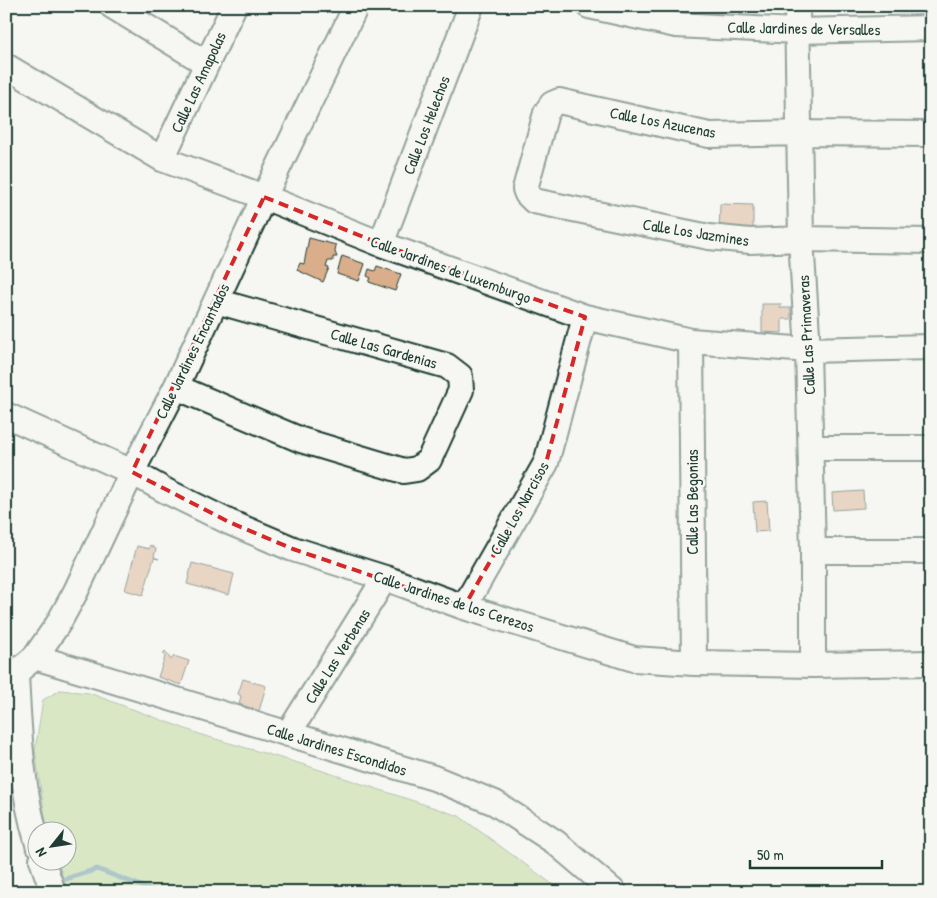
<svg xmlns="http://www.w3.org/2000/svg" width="937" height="898" viewBox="0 0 937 898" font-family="'Patrick Hand',sans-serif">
  <rect width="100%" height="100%" fill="#f6f6f2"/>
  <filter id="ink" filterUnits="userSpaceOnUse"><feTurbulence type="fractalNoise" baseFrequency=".02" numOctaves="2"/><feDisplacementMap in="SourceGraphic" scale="10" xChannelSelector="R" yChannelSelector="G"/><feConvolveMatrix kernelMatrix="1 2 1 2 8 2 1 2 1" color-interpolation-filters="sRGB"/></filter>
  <g filter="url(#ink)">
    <!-- green -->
    <path fill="#b5d58f" stroke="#6a8962" d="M 60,690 L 89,693 L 202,735 L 308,766 L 459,816 L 563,892 L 67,892 L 58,861 L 68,860 L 68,830 L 49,830 L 45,817 L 35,750 L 43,700 Z"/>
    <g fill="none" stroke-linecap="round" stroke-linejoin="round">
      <!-- stream -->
      <path stroke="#578e9a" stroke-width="5" d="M 56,882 L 97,869 L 157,892
        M 23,892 L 45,885"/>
    </g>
    <!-- building -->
    <path fill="#daae8b" stroke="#1f3d34" d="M 720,204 L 753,205 L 753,236 L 719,235 Z
      M 309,238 L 336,245 L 335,252 L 337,257 L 333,257 L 333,261 L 328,261 L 326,267 L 329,268 L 323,282 L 297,270 L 300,263 L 304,264 Z
      M 342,256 L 365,264 L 359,281 L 337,274 Z
      M 377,266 L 401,274 L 395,291 L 369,282 L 371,278 L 367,276 L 369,269 L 375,271 Z
      M 762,304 L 781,304 L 780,308 L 791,308 L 791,319 L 782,319 L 782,333 L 762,332 Z
      M 863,491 L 864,508 L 833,510 L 832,493 Z
      M 767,501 L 769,531 L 755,532 L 753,502 Z
      M 150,545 L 156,549 L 154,557 L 159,559 L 154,558 L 143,595 L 125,590 L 137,546 L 149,549 Z
      M 192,563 L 234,574 L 229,595 L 187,584 Z
      M 165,651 L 171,660 L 174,656 L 189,661 L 181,685 L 158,677 L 165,657 L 163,654 Z
      M 243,679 L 266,686 L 259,711 L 239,704 L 241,696 L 238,694 Z"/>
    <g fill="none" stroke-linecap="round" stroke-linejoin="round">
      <!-- minor casing -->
      <g stroke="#1f3d34" stroke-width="28">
        <path id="minor" d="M 112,6 L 206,63
          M 589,6 L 676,25 L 797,31 L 931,28
          M 797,6 L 801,239 L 808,350 L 813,551 L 813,665
          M 6,66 L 162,159 L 264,197 L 381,244 L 585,317 L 691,341 L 808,350 L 931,347
          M 931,134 L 800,133 L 709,135 L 559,101 L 552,104 L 546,113 L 525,189 L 527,194 L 534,201 L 709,237 L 750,241 L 801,239 L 931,241
          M 162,159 L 234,6
          M 381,244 L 471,6
          M 691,341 L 694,663
          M 176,387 L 301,440 L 404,471 L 417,469 L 429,460 L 461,390 L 460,376 L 447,366 L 216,301
          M 6,415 L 132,472 L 166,491 L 229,522 L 293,549 L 385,578 L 464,607 L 634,659 L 694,663 L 813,665 L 931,663
          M 811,448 L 931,448
          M 813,551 L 931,551
          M 464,607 L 546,463 L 585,317
          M 35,657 L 434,778 L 495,803 L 555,842 L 614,892
          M 16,674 C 19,732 21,789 38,844
          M 6,681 L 35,657 L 58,624 L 76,591 L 132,472 L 176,387 L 264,197 L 356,6
          M 288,734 L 385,578
          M 42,860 L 53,892"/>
      </g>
      <!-- minor -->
      <use href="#minor" stroke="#f6f6f2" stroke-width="24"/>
    </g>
  </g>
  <!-- marked area -->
  <path d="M0 0H937V898H0ZM 264,197 L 381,244 L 585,317 L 546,463 L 464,607 L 293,549 L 229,522 L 132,472 Z" fill="#f6f6f2" fill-opacity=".55" fill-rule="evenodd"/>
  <path fill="none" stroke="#d62828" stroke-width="4" stroke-dasharray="10 6" stroke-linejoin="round" d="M 264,197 L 381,244 L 585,317 L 546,463 L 464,607 L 293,549 L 229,522 L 132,472 Z"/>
  <g text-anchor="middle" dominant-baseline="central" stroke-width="5" stroke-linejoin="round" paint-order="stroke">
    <!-- street labels -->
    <g font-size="16" fill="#1f3d34" stroke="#f6f6f2">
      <text transform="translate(804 28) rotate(1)">Calle Jardines de Versalles</text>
      <text transform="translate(198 82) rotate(-65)">Calle Las Amapolas</text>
      <text transform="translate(663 122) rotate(11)">Calle Los Azucenas</text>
      <text transform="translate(426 125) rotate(-69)">Calle Los Helechos</text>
      <text transform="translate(696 232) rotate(9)">Calle Los Jazmines</text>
      <text transform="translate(451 269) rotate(20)">Calle Jardines de Luxemburgo</text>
      <text transform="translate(806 335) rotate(-93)">Calle Las Primaveras</text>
      <text transform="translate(384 348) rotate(16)">Calle Las Gardenias</text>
      <text transform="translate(192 351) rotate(-64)">Calle Jardines Encantados</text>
      <text transform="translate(692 502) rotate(-90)">Calle Las Begonias</text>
      <text transform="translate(519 508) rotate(-61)">Calle Los Narcisos</text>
      <text transform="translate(454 601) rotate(18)">Calle Jardines de los Cerezos</text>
      <text transform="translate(337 656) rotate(-58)">Calle Las Verbenas</text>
      <text transform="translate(337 749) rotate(17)">Calle Jardines Escondidos</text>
    </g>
  </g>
  <!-- margin -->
  <rect width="937" height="898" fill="none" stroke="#f6f6f2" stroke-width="25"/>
  <rect x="12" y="12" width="912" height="873" fill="none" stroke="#1f3d34" stroke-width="2" filter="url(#ink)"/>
  <!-- north arrow -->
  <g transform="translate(52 846) rotate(240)"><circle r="24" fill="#f6f6f2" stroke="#a0aca6"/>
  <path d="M0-4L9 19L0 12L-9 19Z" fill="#1f3d34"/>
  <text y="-8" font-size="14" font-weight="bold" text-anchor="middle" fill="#1f3d34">N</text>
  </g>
  <!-- scale -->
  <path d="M750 860v8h132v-8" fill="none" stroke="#1f3d34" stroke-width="2.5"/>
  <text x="757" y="860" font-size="15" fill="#1f3d34" stroke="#f6f6f2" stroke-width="4" paint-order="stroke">50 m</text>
</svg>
